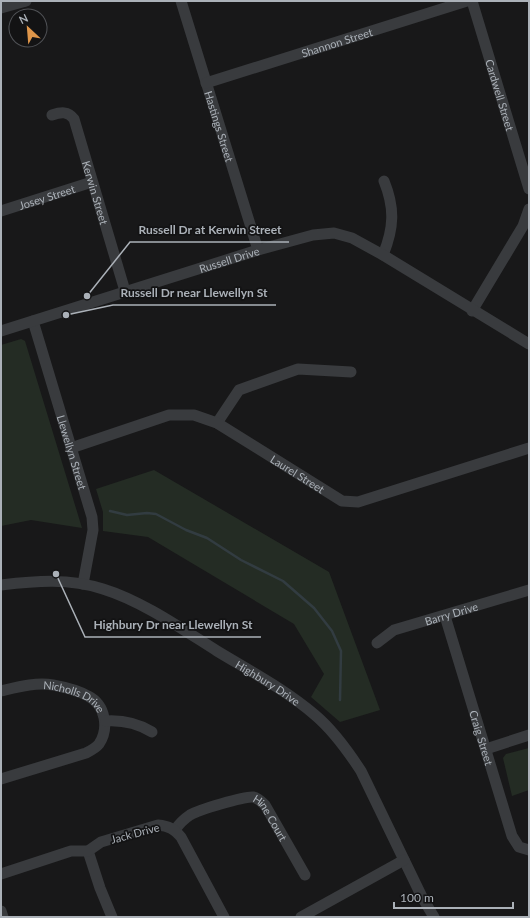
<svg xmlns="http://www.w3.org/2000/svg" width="530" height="918" viewBox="0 0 530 918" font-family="Lato,sans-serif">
  <rect width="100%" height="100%" fill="#181819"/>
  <!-- park -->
  <path fill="#242c24" d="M 21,339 L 25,341 L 82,528 L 31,520 L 1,526 L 1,345 Z
    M 154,470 L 329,572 L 380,710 L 340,722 L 311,697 L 324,674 L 294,624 L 148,537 L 103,531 L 103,512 L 96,489 Z
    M 529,748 L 529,790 L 512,796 L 503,758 L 506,754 Z"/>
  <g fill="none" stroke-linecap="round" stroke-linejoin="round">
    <!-- stream -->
    <path stroke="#323c41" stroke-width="2.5" d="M 110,511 L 127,515 L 147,513 L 156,514 L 186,530 L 207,538 L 241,560 L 283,581 L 314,608 L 332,631 L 341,651 L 340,700"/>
    <!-- minor -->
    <g stroke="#393b3e" stroke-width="11">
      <path id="s1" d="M 181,1 L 258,250"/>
      <path id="s2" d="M 472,1 L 529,189"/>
      <path d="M 1,8 L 26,1"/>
      <path id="s3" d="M 206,83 L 467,1"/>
      <path id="s4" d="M 52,115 C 61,112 68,111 74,119 L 125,291"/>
      <path id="s5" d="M 1,211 L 92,182"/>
      <path d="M 383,255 C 394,228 395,208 384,181"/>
      <path d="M 472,311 L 523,226 L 529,209"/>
      <path id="s6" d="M 33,321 L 92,517 L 93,530 L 83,584"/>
      <path id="s7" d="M 1,331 L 258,250 L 313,235 L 334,233 L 352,238 L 383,255 L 529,344"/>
      <path d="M 217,423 L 239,390 L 298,369 L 351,372"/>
      <path id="s8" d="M 71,448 L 169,415 L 194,415 L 217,423 L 342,501 L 358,502 L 529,448"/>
      <path id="s9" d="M 1,585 C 36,581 69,578 103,589 C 142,601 182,629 217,651 C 250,671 286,690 315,715 C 334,731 348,751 361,771 L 422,897 L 434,917"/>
      <path id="s10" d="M 445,616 L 512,836 L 519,847 L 529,850"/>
      <path id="s11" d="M 377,643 L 394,630 L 529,590"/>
      <path id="s12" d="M 1,691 C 18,687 36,682 53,685 C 64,687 79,691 88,696 C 106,705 109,729 99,744 C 96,748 90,751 86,753 L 1,779"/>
      <path d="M 106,721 C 123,720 137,723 152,732"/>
      <path d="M 486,749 L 529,735"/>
      <path id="s13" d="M 175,830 C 179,824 184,819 190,815 C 198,810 245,796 253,797 C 258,798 261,801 265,805 L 305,875"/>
      <path d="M 88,851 L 100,888 L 112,917"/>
      <path d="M 1,874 L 71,851 L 88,851 L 101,842 L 158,825 C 169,826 174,829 181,837 L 224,917"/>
      <path d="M 1,911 L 3,917"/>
      <path d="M 301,917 L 404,860"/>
    </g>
  </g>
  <g text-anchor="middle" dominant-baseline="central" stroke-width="3.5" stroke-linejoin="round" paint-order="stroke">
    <!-- street labels -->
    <g font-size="11" fill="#abb1b8" stroke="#131314">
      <text stroke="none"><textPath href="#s3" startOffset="137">Shannon Street</textPath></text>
      <text stroke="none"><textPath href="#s2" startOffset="98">Cardwell Street</textPath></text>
      <text stroke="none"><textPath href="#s1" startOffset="131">Hastings Street</textPath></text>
      <text stroke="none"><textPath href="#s4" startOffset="101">Kerwin Street</textPath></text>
      <text stroke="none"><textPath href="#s5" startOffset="48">Josey Street</textPath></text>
      <text stroke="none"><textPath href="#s7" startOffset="239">Russell Drive</textPath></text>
      <text stroke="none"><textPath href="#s6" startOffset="137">Llewellyn Street</textPath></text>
      <text stroke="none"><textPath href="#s8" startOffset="248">Laurel Street</textPath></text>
      <text stroke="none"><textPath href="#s11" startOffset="81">Barry Drive</textPath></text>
      <text stroke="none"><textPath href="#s9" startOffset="293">Highbury Drive</textPath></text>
      <text stroke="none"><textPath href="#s12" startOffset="77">Nicholls Drive</textPath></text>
      <text stroke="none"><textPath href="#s10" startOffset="127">Craig Street</textPath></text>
      <text stroke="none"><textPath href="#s13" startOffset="115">Hine Court</textPath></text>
      <text transform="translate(135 833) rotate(-15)">Jack Drive</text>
    </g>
  </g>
  <!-- callouts -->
  <path fill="none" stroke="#abb1b8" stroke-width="1.5" d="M87 296L130 242H289M66 315L113 305H276M56 574L85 637H261"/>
  <g fill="#abb1b8" stroke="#131314" stroke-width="1.5">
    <circle cx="87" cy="296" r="4"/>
    <circle cx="66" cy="315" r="4"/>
    <circle cx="56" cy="574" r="4"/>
  </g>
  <g font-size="12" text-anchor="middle" font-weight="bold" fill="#abb1b8" stroke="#131314" stroke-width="3.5" stroke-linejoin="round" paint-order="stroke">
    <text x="210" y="234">Russell Dr at Kerwin Street</text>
    <text x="194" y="297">Russell Dr near Llewellyn St</text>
    <text x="173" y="629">Highbury Dr near Llewellyn St</text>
  </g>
  <!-- border -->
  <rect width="530" height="918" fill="none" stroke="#abb1b8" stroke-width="4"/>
  <!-- north arrow -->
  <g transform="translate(28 28) rotate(334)"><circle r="19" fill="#131314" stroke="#505256"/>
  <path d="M0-3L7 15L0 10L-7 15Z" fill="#df964a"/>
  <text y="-6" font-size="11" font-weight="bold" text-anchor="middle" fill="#abb1b8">N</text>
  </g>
  <!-- scale -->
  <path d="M394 902v6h119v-6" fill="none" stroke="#abb1b8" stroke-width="2"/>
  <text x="400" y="902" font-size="12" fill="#abb1b8" stroke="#131314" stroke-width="3" paint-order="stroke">100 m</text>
</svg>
